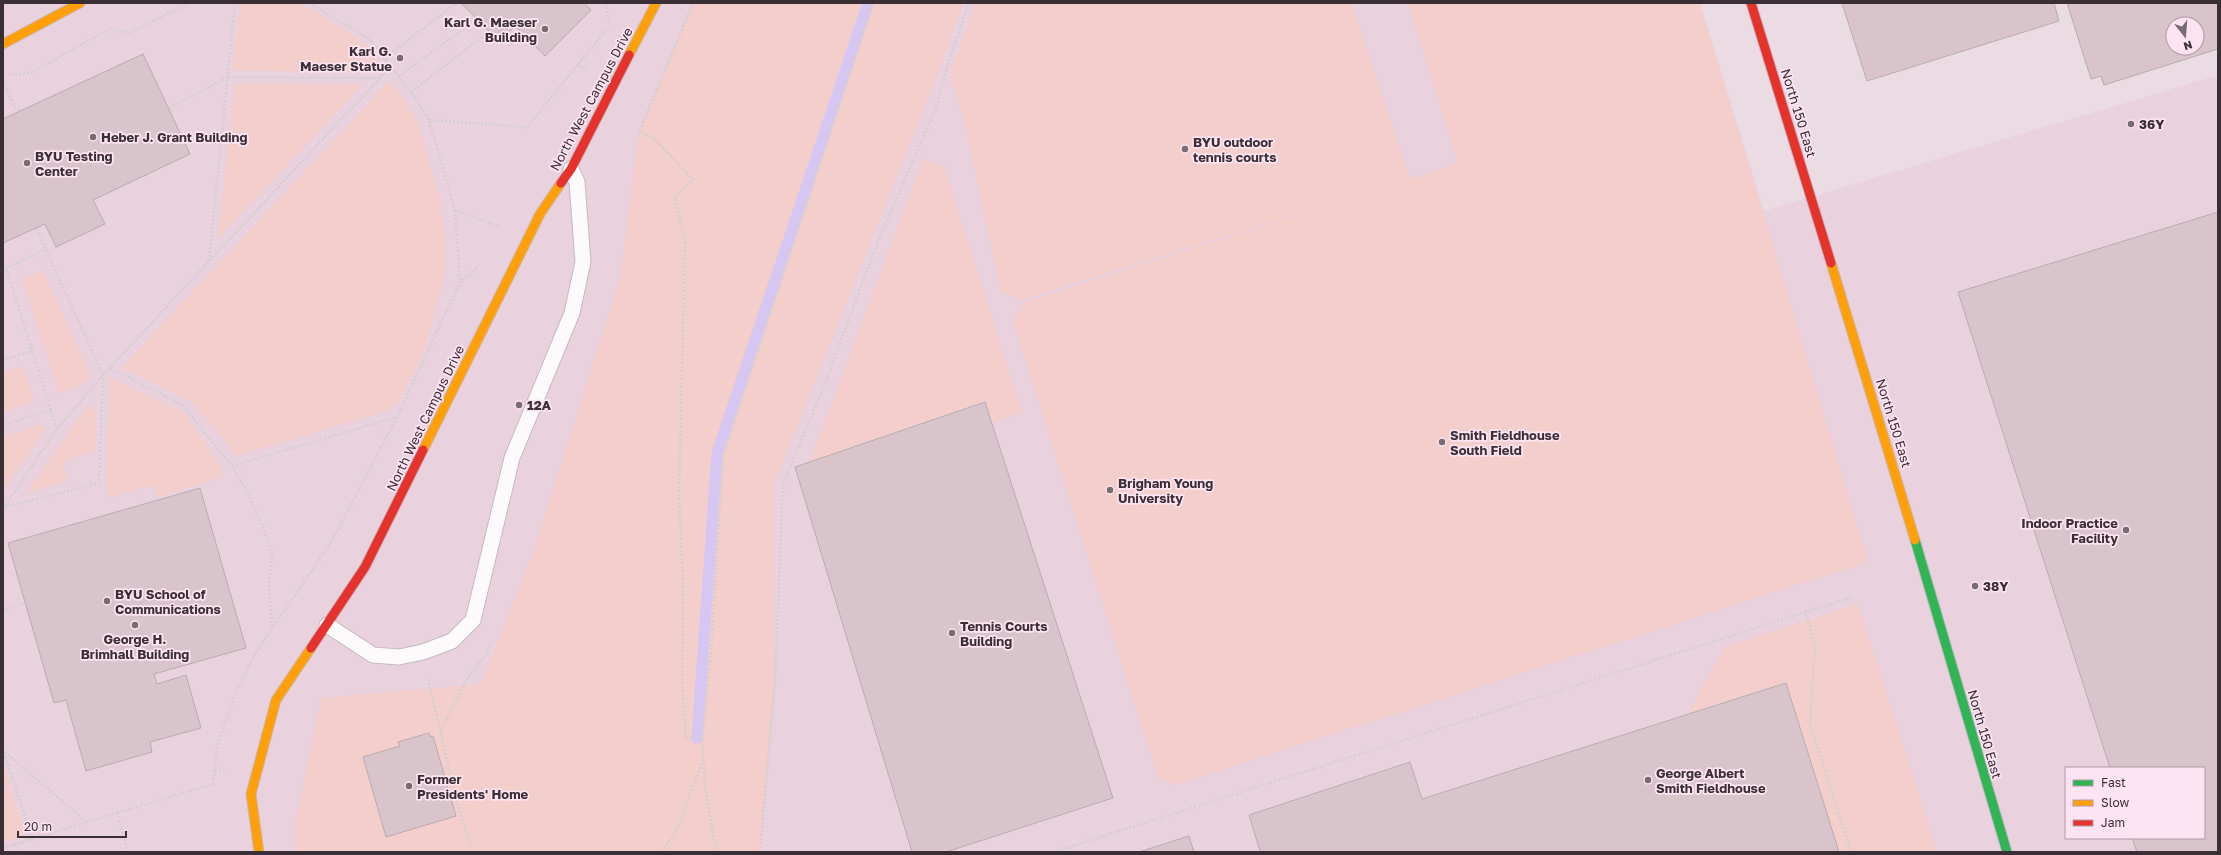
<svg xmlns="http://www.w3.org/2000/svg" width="2221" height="855" viewBox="0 0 2221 855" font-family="'Golos Text',sans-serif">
  <rect width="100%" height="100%" fill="#ebdce4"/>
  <!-- built -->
  <path fill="#ead1de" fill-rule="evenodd" d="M 3,3 L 1700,3 L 1764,211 L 2218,75 L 2218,852 L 3,852 ZM 2066,768 L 2204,768 L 2204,838 L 2066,838 Z"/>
  <!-- green -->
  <path fill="#f3cecb" d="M 240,3 L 300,3 L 355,36 L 372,50 L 376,67 L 370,73 L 232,70 Z
    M 693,3 L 963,3 L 943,59 L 774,484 L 775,681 L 760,852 L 297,852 L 294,831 L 321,698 L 481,684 L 533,553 L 620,279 L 639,132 Z
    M 975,3 L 1351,3 L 1410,179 L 1458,163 L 1408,3 L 1700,3 L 1868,562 L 1174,785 L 1158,778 L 1013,321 L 1025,302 L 1409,179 L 1021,300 L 1001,292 L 964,120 L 950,75 Z
    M 388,82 L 393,85 L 407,103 L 418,124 L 439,198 L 445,234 L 445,272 L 424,352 L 399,401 L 386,411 L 237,456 L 191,401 L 121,368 Z
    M 235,83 L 362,85 L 218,239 Z
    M 923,159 L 944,167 L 1022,412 L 992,423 L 985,402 L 810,462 Z
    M 43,271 L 91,376 L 81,386 L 59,393 L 22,279 Z
    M 23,366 L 34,402 L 3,412 L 3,372 Z
    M 109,378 L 184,412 L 219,463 L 223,477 L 158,497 L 153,485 L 110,497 L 107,492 Z
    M 88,405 L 94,408 L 96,413 L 95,451 L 64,461 L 67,482 L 27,492 Z
    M 40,425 L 46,429 L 3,491 L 3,437 Z
    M 1858,604 L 1937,852 L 1839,852 L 1786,683 L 1687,714 L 1726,646 Z
    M 3,762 L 24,829 L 21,836 L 3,842 Z"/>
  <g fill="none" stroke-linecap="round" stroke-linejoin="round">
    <!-- stream -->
    <path stroke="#d5c7f1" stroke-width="11" d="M 697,738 L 717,453 L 868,3"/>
  </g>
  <!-- building -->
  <path fill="#d8c4ca" stroke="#b8acb0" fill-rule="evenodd" d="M 461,3 L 584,3 L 591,10 L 545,56 L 515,26 L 500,42 Z
    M 1842,3 L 2054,3 L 2059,21 L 1867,81 Z
    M 2067,3 L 2218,3 L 2218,49 L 2104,85 L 2101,76 L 2091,79 ZM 2173,24 L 2197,24 L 2197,48 L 2173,48 Z
    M 143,54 L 190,154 L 93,200 L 105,224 L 56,247 L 45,224 L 3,243 L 3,119 Z
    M 2218,212 L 2218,852 L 2137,852 L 2132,838 L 2204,838 L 2204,768 L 2110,768 L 1958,292 Z
    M 985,402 L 1113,798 L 946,852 L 912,852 L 795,467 Z
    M 200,488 L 246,648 L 154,674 L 157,684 L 186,675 L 201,728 L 150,742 L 152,752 L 86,771 L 66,700 L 54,703 L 8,543 Z
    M 1786,683 L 1839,852 L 1256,852 L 1260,851 L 1249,815 L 1410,762 L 1422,799 Z
    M 429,733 L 430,737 L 433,736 L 456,816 L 386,837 L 363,757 L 400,746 L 398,742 Z
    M 1189,836 L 1194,852 L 1139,852 Z"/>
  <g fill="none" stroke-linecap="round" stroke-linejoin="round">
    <!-- lane casing -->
    <g stroke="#c4b9bf" stroke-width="17">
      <path id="lane" d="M 327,625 L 373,655 L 399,657 L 423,652 L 452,641 L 473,620 L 512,458 L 572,313 L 583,262 L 577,182 L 571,169"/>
    </g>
    <!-- fast casing -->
    <g stroke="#c4b9bf" stroke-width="11">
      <path id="fast" d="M 1915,540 L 2007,852"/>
    </g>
    <!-- slow casing -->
    <g stroke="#c4b9bf" stroke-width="11">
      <path id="slow" d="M 3,44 L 80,3
        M 629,55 L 656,3
        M 1831,263 L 1915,540
        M 423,450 L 540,214 L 561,183
        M 259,852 L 251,794 L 276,700 L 311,648"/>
    </g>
    <!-- jam casing -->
    <g stroke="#c4b9bf" stroke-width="11">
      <path id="jam" d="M 1751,3 L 1831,263
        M 561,183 L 571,169 L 629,55
        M 311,648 L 365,567 L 423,450"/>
    </g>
    <!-- path -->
    <path stroke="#d3ced1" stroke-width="2.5" stroke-dasharray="2 2" stroke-linecap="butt" d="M 309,3 L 369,39 L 411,92 L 429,120 L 455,210 L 500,227
      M 605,3 L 610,26
      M 693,3 L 639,132 L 652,137 L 693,179 L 675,197 L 685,243 L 679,497 L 683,586 L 682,684 L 686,738 L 702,738
      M 383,59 L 457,3
      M 578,64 L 588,71
      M 11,75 L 30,73 L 110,29 L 129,33 L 189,3
      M 398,77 L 477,19
      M 3,81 L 14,106 L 20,111
      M 411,92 L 490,31
      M 169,108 L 228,77 L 379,78
      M 429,120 L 527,127 L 607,29
      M 455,210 L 460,282
      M 47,249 L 6,268 L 57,429
      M 209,261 L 235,3
      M 3,360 L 32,351
      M 110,368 L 181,404 L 232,466 L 397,417 L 460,282 L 478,267
      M 3,425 L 51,410
      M 232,466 L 248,494 L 263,527 L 272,554 L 269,583 L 272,630
      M 5,507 L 99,483 L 103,375 L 36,228
      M 3,509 L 57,429 L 103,375 L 390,67
      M 3,610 L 25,603
      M 1805,610 L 1815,645 L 1810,724 L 1851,852
      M 428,679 L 456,799 L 471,847
      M 441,730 L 469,676 L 486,655 L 492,641
      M 3,749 L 32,839 L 3,848
      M 5,752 L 86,822
      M 215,769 L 226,771
      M 117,813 L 213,784 L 218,743 L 237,689 L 256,652 L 332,541 L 397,417
      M 32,839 L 117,813 L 128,852
      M 15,844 L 17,852
      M 662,852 L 680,824 L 688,797 L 703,762
      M 718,852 L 714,840 L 705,786 L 702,738 L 711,651 L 723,456 L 873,3
      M 760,852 L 775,681 L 783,484 L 826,381 L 878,241 L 936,108 L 948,64 L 969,3
      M 1053,852 L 1853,597"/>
    <!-- lane -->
    <use href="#lane" stroke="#fcfafb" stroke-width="15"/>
    <!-- fast -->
    <use href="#fast" stroke="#30b455" stroke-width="9"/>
    <!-- slow -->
    <use href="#slow" stroke="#ff9f0a" stroke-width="9"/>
    <!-- jam -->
    <use href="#jam" stroke="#e5322d" stroke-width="9"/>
  </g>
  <!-- markers -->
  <g fill="#776c72" stroke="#fee3f2" stroke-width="1.5">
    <circle cx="545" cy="29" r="4"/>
    <circle cx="400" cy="58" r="4"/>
    <circle cx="2131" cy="124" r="4"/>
    <circle cx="93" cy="137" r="4"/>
    <circle cx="1185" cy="149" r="4"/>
    <circle cx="27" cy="163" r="4"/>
    <circle cx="519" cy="405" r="4"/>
    <circle cx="1442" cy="442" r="4"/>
    <circle cx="1110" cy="490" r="4"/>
    <circle cx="2126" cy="530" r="4"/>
    <circle cx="1975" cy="586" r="4"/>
    <circle cx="107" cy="601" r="4"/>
    <circle cx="135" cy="625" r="4"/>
    <circle cx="952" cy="633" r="4"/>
    <circle cx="1648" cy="780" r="4"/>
    <circle cx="409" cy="786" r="4"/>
  </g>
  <g text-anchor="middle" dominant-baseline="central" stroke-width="3.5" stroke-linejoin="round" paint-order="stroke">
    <!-- poi labels -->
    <g font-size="13" font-weight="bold" fill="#392f35" stroke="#fee3f2" text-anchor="start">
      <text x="537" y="22" text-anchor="end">Karl G. Maeser<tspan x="537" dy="15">Building</tspan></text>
      <text x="392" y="51" text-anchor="end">Karl G.<tspan x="392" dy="15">Maeser Statue</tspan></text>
      <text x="2139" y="124">36Y</text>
      <text x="101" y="137">Heber J. Grant Building</text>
      <text x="1193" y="142">BYU outdoor<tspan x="1193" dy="15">tennis courts</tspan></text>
      <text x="35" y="156">BYU Testing<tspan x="35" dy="15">Center</tspan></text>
      <text x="527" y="405">12A</text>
      <text x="1450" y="435">Smith Fieldhouse<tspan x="1450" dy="15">South Field</tspan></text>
      <text x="1118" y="483">Brigham Young<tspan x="1118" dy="15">University</tspan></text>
      <text x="2118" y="523" text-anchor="end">Indoor Practice<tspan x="2118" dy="15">Facility</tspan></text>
      <text x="1983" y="586">38Y</text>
      <text x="115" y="594">BYU School of<tspan x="115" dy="15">Communications</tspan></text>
      <text x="960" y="626">Tennis Courts<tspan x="960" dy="15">Building</tspan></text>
      <text x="135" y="639" text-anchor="middle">George H.<tspan x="135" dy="15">Brimhall Building</tspan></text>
      <text x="1656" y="773">George Albert<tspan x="1656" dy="15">Smith Fieldhouse</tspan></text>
      <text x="417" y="779">Former<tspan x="417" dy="15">Presidents' Home</tspan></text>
    </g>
    <!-- street labels -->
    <g font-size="13" fill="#392f35" stroke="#fee3f2">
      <text transform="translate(591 99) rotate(-62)">North West Campus Drive</text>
      <text transform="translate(1799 113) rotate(73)">North 150 East</text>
      <text transform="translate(425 418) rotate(-64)">North West Campus Drive</text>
      <text transform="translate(1894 423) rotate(73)">North 150 East</text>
      <text transform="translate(1985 734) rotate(74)">North 150 East</text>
    </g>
  </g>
  <!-- border -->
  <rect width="2221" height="855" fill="none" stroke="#392f35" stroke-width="8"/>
  <!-- legend -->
  <rect x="2065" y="767" width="140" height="72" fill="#fee3f2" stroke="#af9ba6"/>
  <rect x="2073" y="780" width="20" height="6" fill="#30b455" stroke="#af9ba6"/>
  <text x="2101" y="787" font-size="12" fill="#392f35">Fast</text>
  <rect x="2073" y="800" width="20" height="6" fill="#ff9f0a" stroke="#af9ba6"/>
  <text x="2101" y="807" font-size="12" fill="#392f35">Slow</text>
  <rect x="2073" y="820" width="20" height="6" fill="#e5322d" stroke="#af9ba6"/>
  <text x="2101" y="827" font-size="12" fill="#392f35">Jam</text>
  <!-- north arrow -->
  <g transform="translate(2185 36) rotate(163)"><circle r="19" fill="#fee3f2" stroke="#af9ba6"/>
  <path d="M0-3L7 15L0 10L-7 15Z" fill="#776c72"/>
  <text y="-6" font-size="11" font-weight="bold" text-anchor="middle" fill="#392f35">N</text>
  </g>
  <!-- scale -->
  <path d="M18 831v6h108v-6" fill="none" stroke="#392f35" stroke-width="2"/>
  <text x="24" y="831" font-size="12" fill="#392f35" stroke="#fee3f2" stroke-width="3" paint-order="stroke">20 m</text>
</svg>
